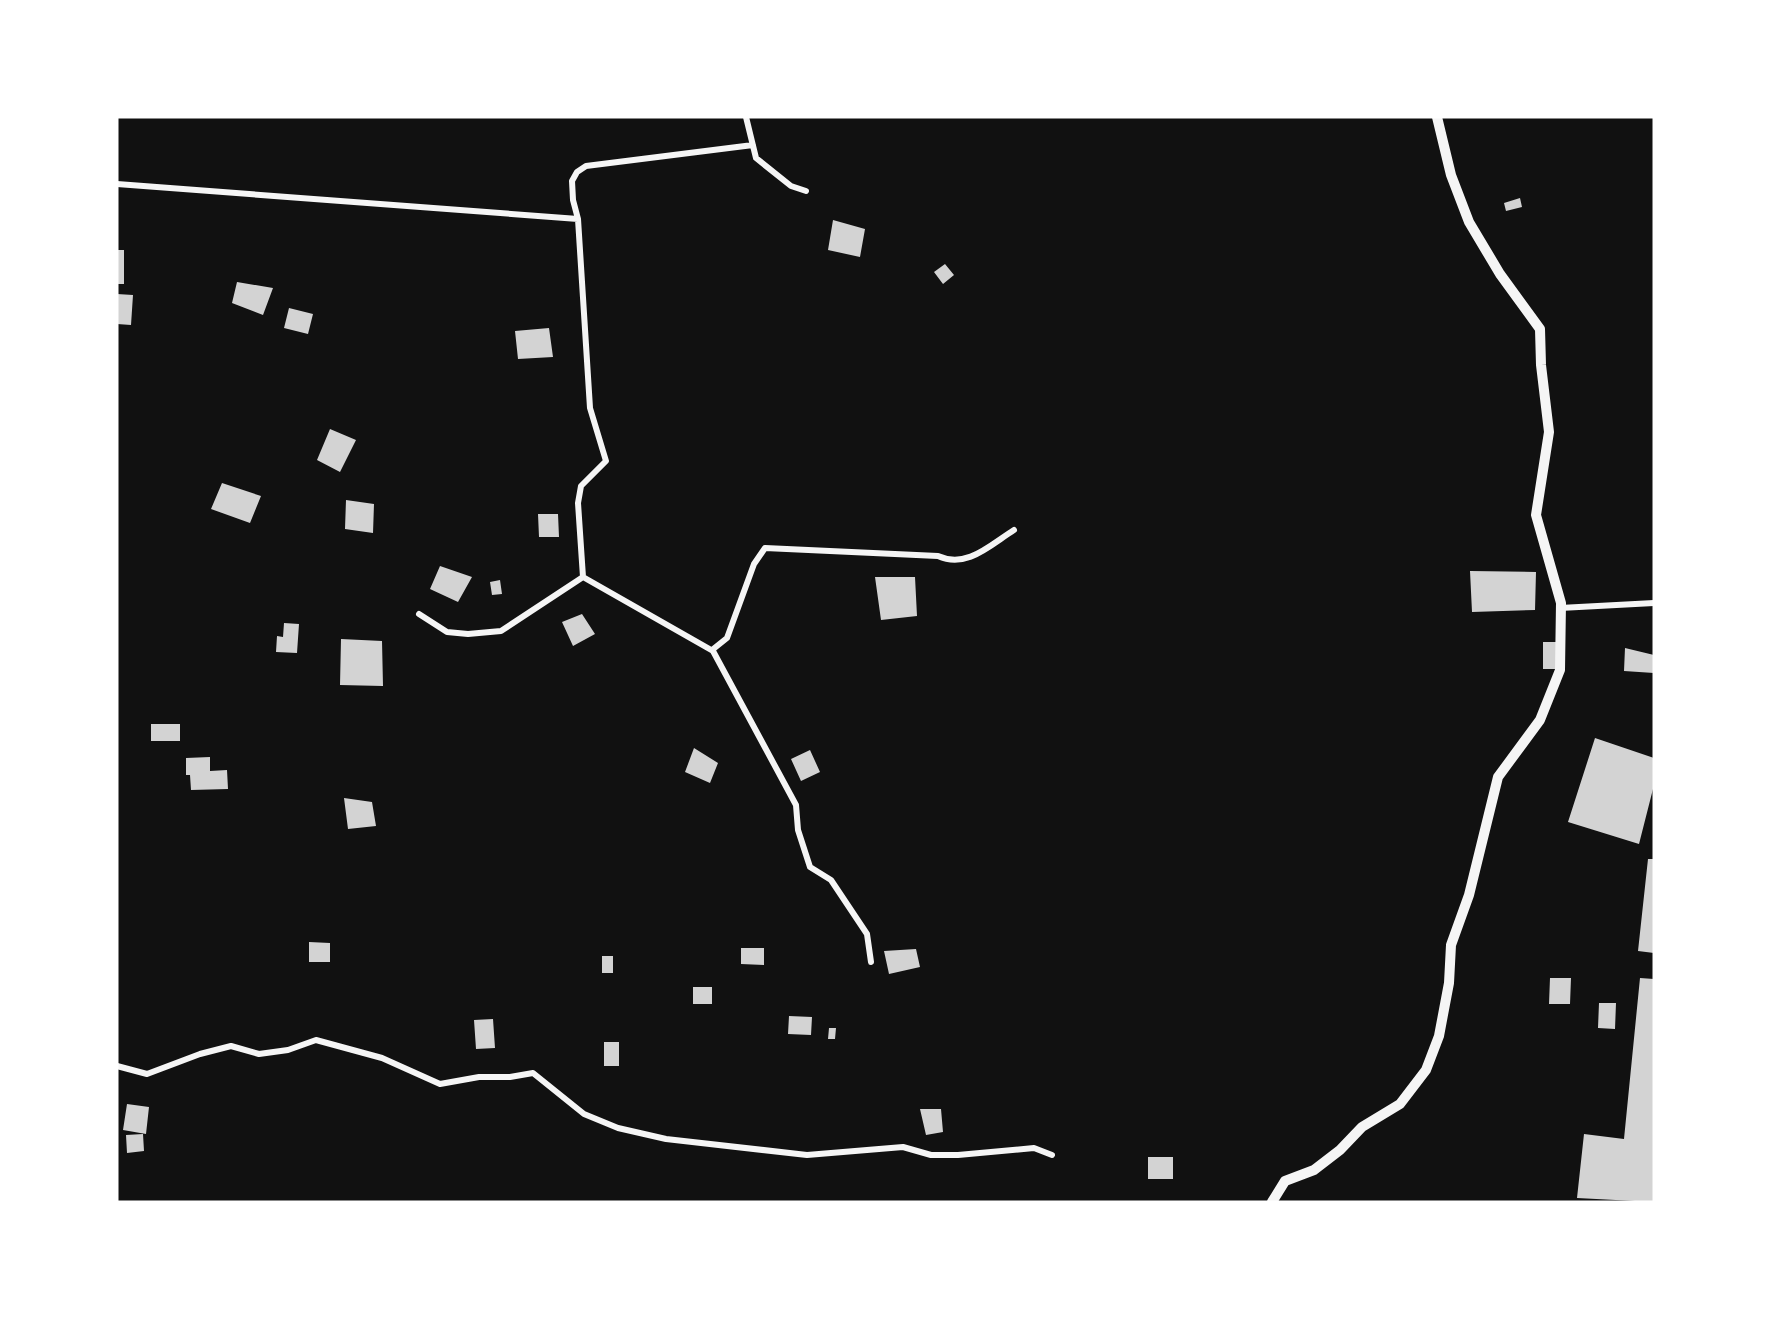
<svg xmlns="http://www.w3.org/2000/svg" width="1771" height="1319" viewBox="0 0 1771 1319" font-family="Poppins,sans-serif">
  <rect width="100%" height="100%" fill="#111"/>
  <!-- building -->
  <path fill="#d3d3d3" d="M 1520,198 L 1522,207 L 1506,211 L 1504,203 Z
    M 833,220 L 865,229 L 860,257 L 828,250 Z
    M 117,250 L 124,250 L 124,284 L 117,284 Z
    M 945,264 L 954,275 L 943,284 L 934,272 Z
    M 237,282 L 273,288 L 263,315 L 232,303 Z
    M 117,294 L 133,295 L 131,325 L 117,324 Z
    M 289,308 L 313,314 L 308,334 L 284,328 Z
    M 549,328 L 553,357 L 518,359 L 515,331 Z
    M 330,429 L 356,440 L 340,472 L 317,460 Z
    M 222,483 L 261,496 L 250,523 L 211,509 Z
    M 346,500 L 374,504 L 373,533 L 345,529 Z
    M 538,514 L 558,514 L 559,537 L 539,537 Z
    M 440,566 L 472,577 L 458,602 L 430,589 Z
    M 1470,571 L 1536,572 L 1535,610 L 1472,612 Z
    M 875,577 L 915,577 L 917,616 L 881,620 Z
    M 500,580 L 502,594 L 492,595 L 490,582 Z
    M 582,614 L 595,634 L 573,646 L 562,622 Z
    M 284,623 L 299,624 L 297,653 L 276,652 L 277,636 L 283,637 Z
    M 341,639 L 382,641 L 383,686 L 340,685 Z
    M 1543,642 L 1558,642 L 1558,669 L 1543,669 Z
    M 1625,648 L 1654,655 L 1654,673 L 1624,671 Z
    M 151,724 L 180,724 L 180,741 L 151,741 Z
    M 1595,738 L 1654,758 L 1654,785 L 1639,844 L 1568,822 Z
    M 694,748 L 718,763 L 710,783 L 685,772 Z
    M 810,750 L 820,772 L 801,781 L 791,759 Z
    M 210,757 L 210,771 L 227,770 L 228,789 L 191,790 L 190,775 L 186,775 L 186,758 Z
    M 344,798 L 372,802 L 376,826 L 348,829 Z
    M 1648,859 L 1654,859 L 1654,953 L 1638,951 Z
    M 309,942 L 330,943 L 330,962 L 309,962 Z
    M 741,948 L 764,948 L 764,965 L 741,964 Z
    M 916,949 L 920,967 L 889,974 L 884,951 Z
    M 602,956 L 613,956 L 613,973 L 602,973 Z
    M 1550,978 L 1571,978 L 1570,1004 L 1549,1004 Z
    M 1640,978 L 1654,979 L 1654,1202 L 1577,1198 L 1584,1134 L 1624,1139 Z
    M 693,987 L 712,987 L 712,1004 L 693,1004 Z
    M 1599,1003 L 1616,1003 L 1615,1029 L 1598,1028 Z
    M 789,1016 L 812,1017 L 811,1035 L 788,1034 Z
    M 493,1019 L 495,1048 L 476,1049 L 474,1020 Z
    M 829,1028 L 836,1028 L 835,1039 L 828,1039 Z
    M 604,1042 L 619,1042 L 619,1066 L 604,1066 Z
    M 127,1104 L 149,1107 L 146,1134 L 123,1130 Z
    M 920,1109 L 941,1109 L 943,1132 L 926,1135 Z
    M 143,1134 L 144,1151 L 127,1153 L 126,1135 Z
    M 1148,1157 L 1173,1157 L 1173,1179 L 1148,1179 Z"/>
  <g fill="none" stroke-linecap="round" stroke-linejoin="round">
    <!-- minor -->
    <path stroke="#f5f5f5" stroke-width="6" d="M 746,117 L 756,158 L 791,186 L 806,191
      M 117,184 L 578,219
      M 583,577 L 578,503 L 581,486 L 606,461 L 590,408 L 578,219 L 573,200 L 572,181 L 577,172 L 586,166 L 753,145
      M 1560,608 L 1654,603
      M 419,614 L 447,632 L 468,634 L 501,631 L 583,577 L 713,651 L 796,805 L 798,830 L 810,867 L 831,880 L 867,934 L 871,962
      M 712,650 L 727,638 L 754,564 L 765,548 L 938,556 C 967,569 990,545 1014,530
      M 117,1066 L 147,1074 L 200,1054 L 231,1046 L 259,1054 L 288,1050 L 316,1040 L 382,1058 L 440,1084 L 479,1077 L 510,1077 L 533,1073 L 584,1114 L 618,1128 L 666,1139 L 807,1155 L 903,1147 L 931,1155 L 958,1155 L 1034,1148 L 1052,1155"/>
    <!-- tertiary -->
    <path stroke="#f5f5f5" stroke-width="10" d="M 1272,1202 L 1285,1181 L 1314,1170 L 1340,1150 L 1362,1127 L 1400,1104 L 1426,1070 L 1439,1036 L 1449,983 L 1451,945 L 1469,895 L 1498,777 L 1540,720 L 1560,670 L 1561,603 L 1536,515 L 1549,432 L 1541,365 L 1540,329 L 1500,274 L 1469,222 L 1451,175 L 1437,117"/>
  </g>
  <!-- border -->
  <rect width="1771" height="1319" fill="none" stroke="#ffffff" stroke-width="237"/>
</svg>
